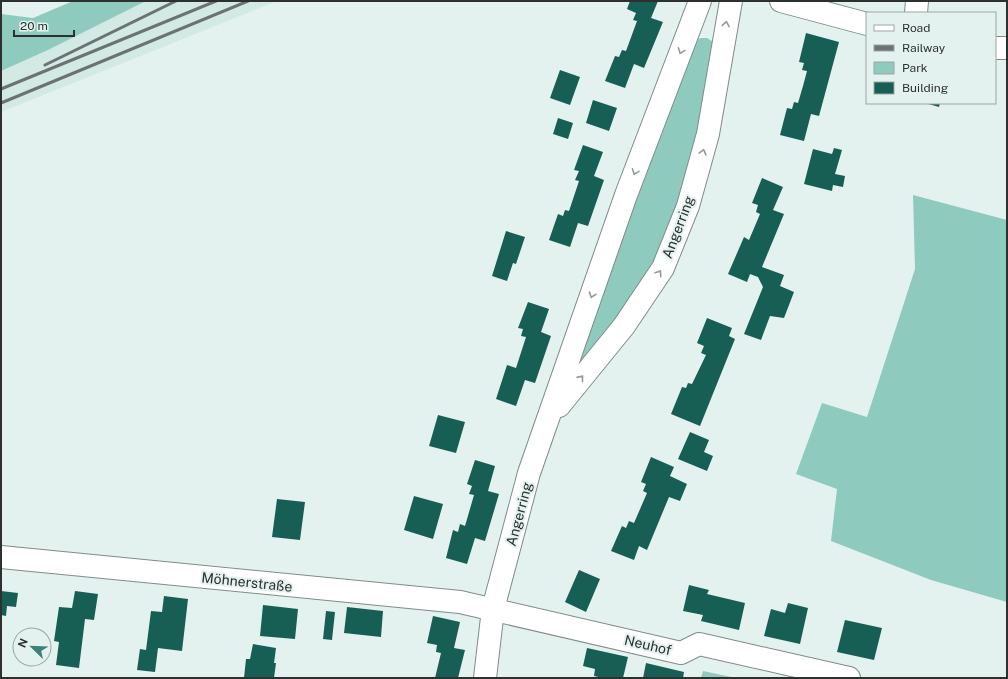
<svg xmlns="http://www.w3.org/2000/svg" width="1008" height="679" viewBox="0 0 1008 679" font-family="'Public Sans',sans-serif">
  <rect width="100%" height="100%" fill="#e4f2ef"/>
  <!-- built -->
  <path fill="#d2e9e4" d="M 146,1 L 277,1 L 1,112 L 1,71 L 48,50 Z"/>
  <!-- green -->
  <path fill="#8fcabe" d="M 73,1 L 146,1 L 48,50 L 1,71 L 1,14 L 33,18 Z
    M 702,38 L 707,38 L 715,43 L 705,118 L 664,245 L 641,289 L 584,360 L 580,359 L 642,168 L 697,39 Z
    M 913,195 L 1007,220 L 1007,602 L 931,580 L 831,541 L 837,489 L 796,474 L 822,403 L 867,417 L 915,269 Z
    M 703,671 L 736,678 L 701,678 Z"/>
  <!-- building -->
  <path fill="#175f54" d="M 630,1 L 658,1 L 651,18 L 663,22 L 644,68 L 634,64 L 625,88 L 605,81 L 615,56 L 619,57 L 622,50 L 626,51 L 637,21 L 633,20 L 636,13 L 627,9 Z
    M 806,33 L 839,42 L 819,116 L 811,114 L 804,141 L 780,135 L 787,108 L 792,109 L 794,102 L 798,103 L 803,86 L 807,71 L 802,70 L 804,63 L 799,62 Z
    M 560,70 L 580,77 L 570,105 L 550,98 Z
    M 593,100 L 617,108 L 609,131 L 586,123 Z
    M 925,103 L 940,103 L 939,107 Z
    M 558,118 L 573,123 L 568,139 L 553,134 Z
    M 583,145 L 603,152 L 594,176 L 604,180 L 588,226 L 578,223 L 570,247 L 549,240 L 558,214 L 563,216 L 565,210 L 569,211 L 579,181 L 575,180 L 579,171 L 574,170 Z
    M 834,148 L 842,150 L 835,174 L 845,176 L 843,187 L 833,185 L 832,191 L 804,184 L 813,149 L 832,154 Z
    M 762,178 L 783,187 L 773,210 L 784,214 L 762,267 L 784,275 L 780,286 L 794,292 L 784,318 L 770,316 L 761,340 L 744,334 L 763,287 L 758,277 L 750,274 L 747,282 L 728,274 L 744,237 L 749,240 L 760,214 L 756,212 L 758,205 L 752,203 Z
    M 506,231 L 525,237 L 516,264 L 513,263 L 507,281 L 492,276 Z
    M 528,302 L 549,309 L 541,332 L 551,336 L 535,383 L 525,380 L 516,406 L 496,399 L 507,365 L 516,368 L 526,337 L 521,336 L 523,329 L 518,328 Z
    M 707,318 L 732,328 L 729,336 L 735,339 L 700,426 L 671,414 L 682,387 L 686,388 L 688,383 L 692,384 L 706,355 L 701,353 L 704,346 L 697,343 Z
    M 438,415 L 465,422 L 456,453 L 429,446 Z
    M 690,432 L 709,440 L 704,452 L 713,456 L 707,471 L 678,459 Z
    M 651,457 L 674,467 L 670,476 L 687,484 L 680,501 L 669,497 L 647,550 L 639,546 L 634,560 L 611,551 L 622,526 L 626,528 L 629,521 L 634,523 L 647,493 L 643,491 L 646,484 L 641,482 Z
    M 475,460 L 495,466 L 488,491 L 499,494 L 485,541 L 475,538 L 467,564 L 446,558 L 453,530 L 458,532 L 460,524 L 465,526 L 474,495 L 469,494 L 472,486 L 467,484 Z
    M 414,496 L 443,504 L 433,539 L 404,530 Z
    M 277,499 L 305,502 L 300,540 L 272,537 Z
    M 579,570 L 600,579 L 586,612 L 565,602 Z
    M 689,585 L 709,590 L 707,594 L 745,603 L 739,630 L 701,621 L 703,615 L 683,611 Z
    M 1,591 L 18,593 L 16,607 L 7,606 L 6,616 L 1,615 Z
    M 75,591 L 98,594 L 94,620 L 85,619 L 79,668 L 56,665 L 59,642 L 54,641 L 59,607 L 72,608 Z
    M 164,596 L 188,599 L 182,651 L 158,648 L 155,672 L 137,670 L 140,649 L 146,650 L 151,611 L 162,612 Z
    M 788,603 L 808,608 L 800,644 L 764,636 L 771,609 L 785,613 Z
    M 263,605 L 298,609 L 295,639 L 260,636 Z
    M 347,607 L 383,611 L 381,637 L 344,633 Z
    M 326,611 L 335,612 L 332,640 L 323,639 Z
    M 433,616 L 460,622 L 454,648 L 465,650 L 458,678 L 435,678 L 441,653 L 436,652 L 437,645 L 427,643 Z
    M 845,620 L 882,628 L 874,660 L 837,652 Z
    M 253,644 L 276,648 L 274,663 L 276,663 L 274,678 L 244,678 L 246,659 L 250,659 Z
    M 587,648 L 628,657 L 623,678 L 603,678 L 594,676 L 595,669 L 583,666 Z
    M 646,663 L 684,672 L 683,678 L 643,678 Z"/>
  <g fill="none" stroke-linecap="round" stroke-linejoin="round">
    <!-- minor casing -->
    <g stroke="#7f8c89" stroke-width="24">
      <path id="minor" d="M 781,1 L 867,24
        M 916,13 L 917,1
        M 995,48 L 1007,48
        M 559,406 L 624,326 L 663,268 L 688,206 L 708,134 L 731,1
        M 1,557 L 460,602 L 681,653 L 699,644 L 849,678
        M 485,678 L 493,609 L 529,473 L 626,195 L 700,1"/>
    </g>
    <!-- minor -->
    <use href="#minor" stroke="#fff" stroke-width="22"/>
    <!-- rail -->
    <path stroke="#6b7371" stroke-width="3" d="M 45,65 L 176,1
      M 1,89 L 216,1
      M 1,103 L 248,1"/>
  </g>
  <!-- one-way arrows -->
  <defs><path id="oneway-chevron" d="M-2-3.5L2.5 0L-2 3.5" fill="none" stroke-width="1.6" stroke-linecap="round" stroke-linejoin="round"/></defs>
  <g stroke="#969898">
    <use href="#oneway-chevron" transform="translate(726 24) rotate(-80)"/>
    <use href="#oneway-chevron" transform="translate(681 51) rotate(111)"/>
    <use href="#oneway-chevron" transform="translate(703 152) rotate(-75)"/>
    <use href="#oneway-chevron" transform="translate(635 172) rotate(111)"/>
    <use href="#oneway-chevron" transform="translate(659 273) rotate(-56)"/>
    <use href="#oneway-chevron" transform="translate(592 295) rotate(109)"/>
    <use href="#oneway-chevron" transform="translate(581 378) rotate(-51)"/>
  </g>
  <g text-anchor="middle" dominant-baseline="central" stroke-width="4" stroke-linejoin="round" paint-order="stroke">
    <!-- street labels -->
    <g font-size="14" fill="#2c3130" stroke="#e4f2ef">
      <text transform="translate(678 227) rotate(-69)">Angerring</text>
      <text transform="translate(519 514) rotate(-75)">Angerring</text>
      <text transform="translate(247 582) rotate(6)">Möhnerstraße</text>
      <text transform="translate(648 645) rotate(13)">Neuhof</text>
    </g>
  </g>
  <!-- border -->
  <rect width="1008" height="679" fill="none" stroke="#2c3130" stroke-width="4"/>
  <!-- legend -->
  <rect x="866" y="12" width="130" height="92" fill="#e4f2ef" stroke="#9aa5a3"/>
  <rect x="874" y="25" width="20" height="6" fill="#ffffff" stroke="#9aa5a3"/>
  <text x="902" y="32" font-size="12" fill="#2c3130">Road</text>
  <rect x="874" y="45" width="20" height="6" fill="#6b7371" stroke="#9aa5a3"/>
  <text x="902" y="52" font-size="12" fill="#2c3130">Railway</text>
  <rect x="874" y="62" width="20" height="12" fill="#8fcabe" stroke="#9aa5a3"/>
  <text x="902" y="72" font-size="12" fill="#2c3130">Park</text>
  <rect x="874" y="82" width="20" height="12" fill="#175f54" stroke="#9aa5a3"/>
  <text x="902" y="92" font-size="12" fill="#2c3130">Building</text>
  <!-- north arrow -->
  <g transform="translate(32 647) rotate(293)"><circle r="19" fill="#e4f2ef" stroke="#9aa5a3"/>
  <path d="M0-3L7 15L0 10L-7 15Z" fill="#3d8277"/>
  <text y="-6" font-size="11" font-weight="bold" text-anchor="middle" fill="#2c3130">N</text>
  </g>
  <!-- scale -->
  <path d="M14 30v6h60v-6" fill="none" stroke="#2c3130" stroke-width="2"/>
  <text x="20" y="30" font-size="12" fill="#2c3130" stroke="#e4f2ef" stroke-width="3" paint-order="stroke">20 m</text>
</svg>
